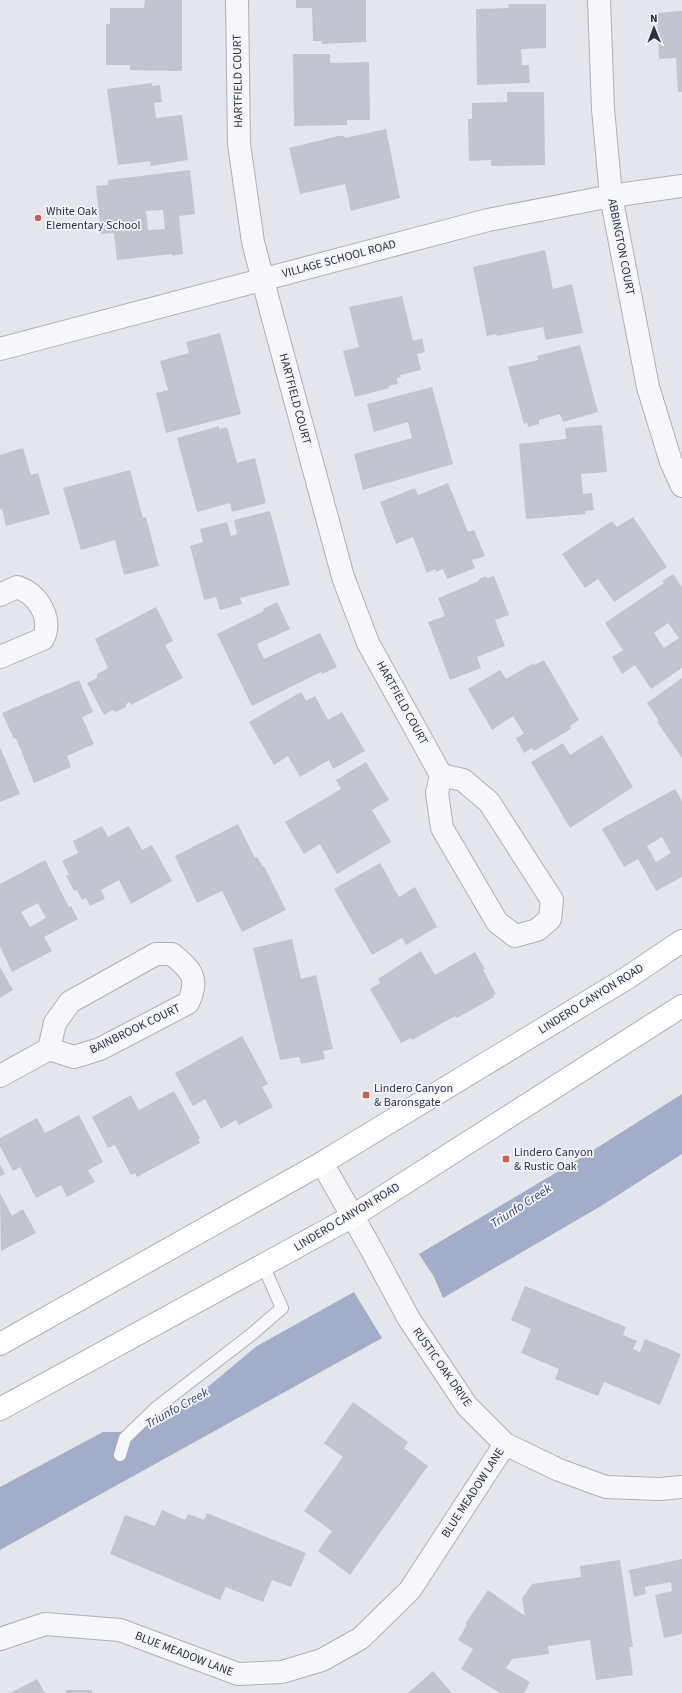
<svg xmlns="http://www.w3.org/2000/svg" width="682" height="1693" viewBox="0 0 682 1693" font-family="'Source Sans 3',sans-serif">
  <rect width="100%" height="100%" fill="#e5e6eb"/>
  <!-- water -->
  <path fill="#a3acc8" d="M 682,1094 L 682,1154 L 601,1206 L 443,1298 L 434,1277 L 419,1254 L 584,1156 Z
    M 354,1292 L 382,1338 L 0,1550 L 0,1487 L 103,1432 L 120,1432 L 192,1400 L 257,1346 Z"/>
  <!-- building -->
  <path fill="#c2c4ce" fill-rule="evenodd" d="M 145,0 L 182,0 L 182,71 L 130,70 L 130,65 L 106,65 L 106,24 L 110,24 L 110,8 L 144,8 Z
    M 296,0 L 366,0 L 366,42 L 322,44 L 322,41 L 313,41 L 312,8 L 296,8 Z
    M 508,4 L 546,4 L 546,48 L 521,49 L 522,65 L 529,65 L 530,83 L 477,85 L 476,9 L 509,8 Z
    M 682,11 L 682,92 L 678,92 L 676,58 L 659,59 L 657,13 Z
    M 293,54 L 330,54 L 330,63 L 369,62 L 370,120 L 347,120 L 347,125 L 294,126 Z
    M 152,83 L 152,86 L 160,85 L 162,102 L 154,103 L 156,118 L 182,115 L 188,160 L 151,166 L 150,161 L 118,165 L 107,89 Z
    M 507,92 L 544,92 L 545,165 L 491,166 L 491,160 L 469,161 L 468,119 L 472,119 L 472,103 L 507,102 Z
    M 386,129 L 400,198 L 351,211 L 345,184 L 300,194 L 289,148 L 338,136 L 344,136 L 345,138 Z
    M 190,170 L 195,214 L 179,216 L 183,254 L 172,256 L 172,254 L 117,260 L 114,233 L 101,234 L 96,186 L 108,185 L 108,180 ZM 163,210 L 165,229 L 148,230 L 146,211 Z
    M 545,250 L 553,289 L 572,284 L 583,333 L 546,340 L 543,327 L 497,336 L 496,334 L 487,336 L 473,267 Z
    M 402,296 L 413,341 L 422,338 L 425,352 L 417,354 L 421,370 L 400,375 L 401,377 L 397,378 L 398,384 L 388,386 L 389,388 L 355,397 L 343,351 L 359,347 L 349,307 Z
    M 220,333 L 241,414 L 166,433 L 156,393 L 168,390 L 160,361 L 189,353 L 186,342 Z
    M 580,345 L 598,412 L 563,422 L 560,414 L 539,420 L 539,424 L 528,427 L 527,422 L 524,424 L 508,367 L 538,360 L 537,356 Z
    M 432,387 L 453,464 L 363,490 L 354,454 L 412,438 L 408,422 L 374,432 L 367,404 Z
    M 602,425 L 607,472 L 581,474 L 583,494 L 592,493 L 594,510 L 585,511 L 586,514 L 526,519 L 519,444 L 566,439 L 565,428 Z
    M 219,426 L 219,429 L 227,427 L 237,463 L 255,458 L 266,503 L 232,512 L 230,503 L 197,512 L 177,438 Z
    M 23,448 L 31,475 L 38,473 L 50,514 L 6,526 L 2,509 L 0,509 L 0,455 Z
    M 130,470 L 143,518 L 146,517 L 159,566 L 124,575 L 115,540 L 81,550 L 63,488 Z
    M 448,483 L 468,532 L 474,530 L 485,556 L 472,560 L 475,568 L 447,579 L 443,569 L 436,572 L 435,569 L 427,573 L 413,537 L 396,544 L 380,502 L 415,488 L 418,495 Z
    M 270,511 L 290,585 L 240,598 L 242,604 L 220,610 L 216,597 L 204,600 L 190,546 L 203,542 L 200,529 L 227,522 L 231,536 L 237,534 L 234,520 Z
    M 633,517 L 667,567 L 614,602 L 598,579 L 585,588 L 562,554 L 612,521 L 617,527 Z
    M 673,574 L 682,587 L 682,668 L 651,689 L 635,665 L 622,674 L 612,657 L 623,650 L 605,623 L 664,583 L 662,581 ZM 668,623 L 679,638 L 664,648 L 654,633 Z
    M 486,576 L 487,578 L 494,576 L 509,615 L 495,620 L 505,646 L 477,657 L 481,668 L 450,680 L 428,622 L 445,616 L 438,598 L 479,581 L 479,579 Z
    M 277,602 L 290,629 L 257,644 L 264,659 L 320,633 L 337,667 L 322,674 L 321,672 L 252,706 L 217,634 L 264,611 L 263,609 Z
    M 156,607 L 173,641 L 165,645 L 183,678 L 131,705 L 130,702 L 126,704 L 126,707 L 116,712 L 112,710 L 104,715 L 87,683 L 97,678 L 97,674 L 108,668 L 95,639 Z
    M 544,660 L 579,720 L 570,726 L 571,729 L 534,751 L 532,748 L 524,753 L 516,738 L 524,734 L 513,716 L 492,730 L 468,689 L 500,670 L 506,679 L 534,663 L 535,665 Z
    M 682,678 L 682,758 L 657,722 L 659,721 L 647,703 Z
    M 79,680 L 93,712 L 82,717 L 94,744 L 67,756 L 71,767 L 34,783 L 16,738 L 14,739 L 2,713 Z
    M 301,692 L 306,701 L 315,696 L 328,720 L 342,712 L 365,751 L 333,769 L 329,760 L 300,777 L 288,756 L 274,765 L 249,722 Z
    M 602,735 L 633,787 L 570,828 L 531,762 L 563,743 L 570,755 Z
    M 0,747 L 20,794 L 0,802 Z
    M 366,762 L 389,800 L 372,810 L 391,842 L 337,874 L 320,844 L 304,854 L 285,822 L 341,789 L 336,780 Z
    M 675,789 L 682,801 L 682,877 L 656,891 L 638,859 L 624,867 L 602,829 ZM 662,837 L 671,853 L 656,862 L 647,846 Z
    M 238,824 L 255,858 L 257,857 L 263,867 L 264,866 L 286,910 L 242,932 L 222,891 L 197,903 L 175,856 Z
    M 102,826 L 108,837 L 129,826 L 142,850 L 152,845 L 172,881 L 131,904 L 119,880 L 101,890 L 105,899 L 90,906 L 86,898 L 82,900 L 77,890 L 74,891 L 66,876 L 69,874 L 62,861 L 78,853 L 73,841 Z
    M 45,860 L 69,907 L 71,906 L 78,919 L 44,937 L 52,951 L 12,972 L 0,946 L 0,884 ZM 38,903 L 46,918 L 30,927 L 21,912 Z
    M 380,863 L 399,897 L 415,887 L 437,927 L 406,945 L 402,938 L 372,955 L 334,889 Z
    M 292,939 L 301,979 L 316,975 L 333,1049 L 323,1051 L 325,1059 L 301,1064 L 299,1057 L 280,1060 L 253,948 Z
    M 421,951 L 435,975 L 475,952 L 485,969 L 483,970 L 496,994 L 493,995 L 494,997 L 457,1018 L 455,1016 L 412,1040 L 411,1038 L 401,1043 L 370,989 L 380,983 L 378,979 Z
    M 0,967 L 13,990 L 0,998 Z
    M 242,1036 L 268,1084 L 262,1087 L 273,1107 L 239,1125 L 236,1120 L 221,1129 L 205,1099 L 193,1106 L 175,1073 Z
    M 174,1091 L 200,1138 L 198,1140 L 200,1143 L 137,1177 L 135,1173 L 131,1175 L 115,1145 L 108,1148 L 92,1117 L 131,1095 L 139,1110 Z
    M 79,1115 L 103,1162 L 88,1170 L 95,1182 L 67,1197 L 61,1185 L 36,1198 L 20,1167 L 13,1171 L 0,1146 L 0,1138 L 37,1118 L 45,1133 Z
    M 0,1164 L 5,1174 L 0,1176 Z
    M 0,1193 L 12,1216 L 23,1209 L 36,1233 L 1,1251 Z
    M 525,1286 L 626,1327 L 623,1335 L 637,1341 L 633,1349 L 640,1352 L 645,1339 L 681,1354 L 660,1405 L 604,1382 L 598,1396 L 555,1379 L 559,1369 L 521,1353 L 531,1329 L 511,1320 Z
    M 353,1402 L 408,1442 L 404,1448 L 428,1466 L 350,1575 L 318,1551 L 332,1531 L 304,1511 L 343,1457 L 324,1443 Z
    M 162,1510 L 185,1520 L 188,1514 L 204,1520 L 207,1513 L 306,1553 L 291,1587 L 272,1580 L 263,1602 L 226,1587 L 220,1600 L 110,1554 L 125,1515 L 155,1526 Z
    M 682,1559 L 682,1634 L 664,1638 L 655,1595 L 672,1591 L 671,1582 L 645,1587 L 646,1594 L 634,1597 L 629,1570 Z
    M 620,1560 L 633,1647 L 629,1647 L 633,1675 L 596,1680 L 590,1640 L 548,1646 L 549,1654 L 512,1659 L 506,1668 L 530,1682 L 524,1693 L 500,1693 L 461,1669 L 473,1649 L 458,1640 L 467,1625 L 465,1624 L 488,1590 L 525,1616 L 522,1598 L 532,1584 L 581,1577 L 580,1566 Z
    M 433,1671 L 452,1693 L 408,1693 Z
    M 37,1679 L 45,1693 L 10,1693 Z
    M 66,1690 L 92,1690 L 92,1693 L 66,1693 Z"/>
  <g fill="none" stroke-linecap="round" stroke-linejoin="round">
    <!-- lane casing -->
    <g stroke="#aeafb9" stroke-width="14">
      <path id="lane" d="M 120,1455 L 125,1438 L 156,1408 L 252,1334 L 282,1308 L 263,1265"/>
    </g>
    <!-- street casing -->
    <g stroke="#aeafb9" stroke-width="24">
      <path id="street" d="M 237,0 L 239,144 L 253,242 L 271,311 L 343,577 L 368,643 L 441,775 L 437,793 L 442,828 L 497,922 L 515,936 L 537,930 L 550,919 L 552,900 L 489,802 L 463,780 L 441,775
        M 599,0 L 603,109 L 611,196 L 648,387 L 671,462 L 682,486
        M 0,349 L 488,220 L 611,196 L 682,186
        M 0,595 L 17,587 C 38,594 53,618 43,639 L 0,657
        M 0,1076 L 49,1049 L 74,1057 L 100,1049 L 188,1003 C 200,978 191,970 172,954 L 156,954 L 70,1002 L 55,1023 L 49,1049
        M 322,1163 L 369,1245 L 409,1319 L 467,1406 L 505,1444 L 559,1470 L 606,1487 L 660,1489 L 682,1487
        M 0,1639 L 45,1624 L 120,1630 L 238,1674 L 282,1672 L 322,1660 L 361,1638 L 410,1590 L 505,1444"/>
    </g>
    <!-- secondary casing -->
    <g stroke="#aeafb9" stroke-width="24">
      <path id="secondary" d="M 0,1344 L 322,1163 L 627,978 L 682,941
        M 0,1409 L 353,1216 L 682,1006"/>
    </g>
    <!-- lane -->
    <use href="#lane" stroke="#f7f7fa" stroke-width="12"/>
    <!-- street -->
    <use href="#street" stroke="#f7f7fa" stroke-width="22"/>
    <!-- secondary -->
    <use href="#secondary" stroke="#fff" stroke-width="22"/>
  </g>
  <!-- markers -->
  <g fill="#c56055" stroke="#f4f5f9" stroke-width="1.5">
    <circle cx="38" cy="218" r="4"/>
    <rect x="362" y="1091" width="8" height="8" rx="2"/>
    <rect x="502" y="1155" width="8" height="8" rx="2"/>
  </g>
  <g text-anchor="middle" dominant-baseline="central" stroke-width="3.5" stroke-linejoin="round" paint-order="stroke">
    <!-- street labels -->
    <g font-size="12" fill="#2d3043" stroke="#f4f5f9">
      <text transform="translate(238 81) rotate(-91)">HARTFIELD COURT</text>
      <text transform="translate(621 247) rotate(79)">ABBINGTON COURT</text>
      <text transform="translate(339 259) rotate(-15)">VILLAGE SCHOOL ROAD</text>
      <text transform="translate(295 399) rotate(75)">HARTFIELD COURT</text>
      <text transform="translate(402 703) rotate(61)">HARTFIELD COURT</text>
      <text transform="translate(591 999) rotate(-32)">LINDERO CANYON ROAD</text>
      <text transform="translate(135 1029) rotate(-26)">BAINBROOK COURT</text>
      <text transform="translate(347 1217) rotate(-31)">LINDERO CANYON ROAD</text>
      <text transform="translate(442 1367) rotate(55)">RUSTIC OAK DRIVE</text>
      <text transform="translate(473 1493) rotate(-57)">BLUE MEADOW LANE</text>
      <text transform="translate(184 1654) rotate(21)">BLUE MEADOW LANE</text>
    </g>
    <!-- poi labels -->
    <g font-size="12" fill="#2d3043" stroke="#f4f5f9" text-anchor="start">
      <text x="46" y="211">White Oak<tspan x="46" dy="14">Elementary School</tspan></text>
      <text x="374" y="1088">Lindero Canyon<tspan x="374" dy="14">&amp; Baronsgate</tspan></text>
      <text x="514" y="1152">Lindero Canyon<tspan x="514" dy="14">&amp; Rustic Oak</tspan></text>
    </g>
    <!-- water labels -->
    <g font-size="13" font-style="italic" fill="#3a4674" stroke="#f4f5f9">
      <text transform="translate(521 1206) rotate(-33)">Triunfo Creek</text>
      <text transform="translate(177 1408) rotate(-29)">Triunfo Creek</text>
    </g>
  </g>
  <!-- north arrow -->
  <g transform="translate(654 28) rotate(359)" stroke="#f4f5f9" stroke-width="3" paint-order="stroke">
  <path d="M0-3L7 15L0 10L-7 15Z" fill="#2d3043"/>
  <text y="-6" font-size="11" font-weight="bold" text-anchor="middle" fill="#2d3043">N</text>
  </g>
</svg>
